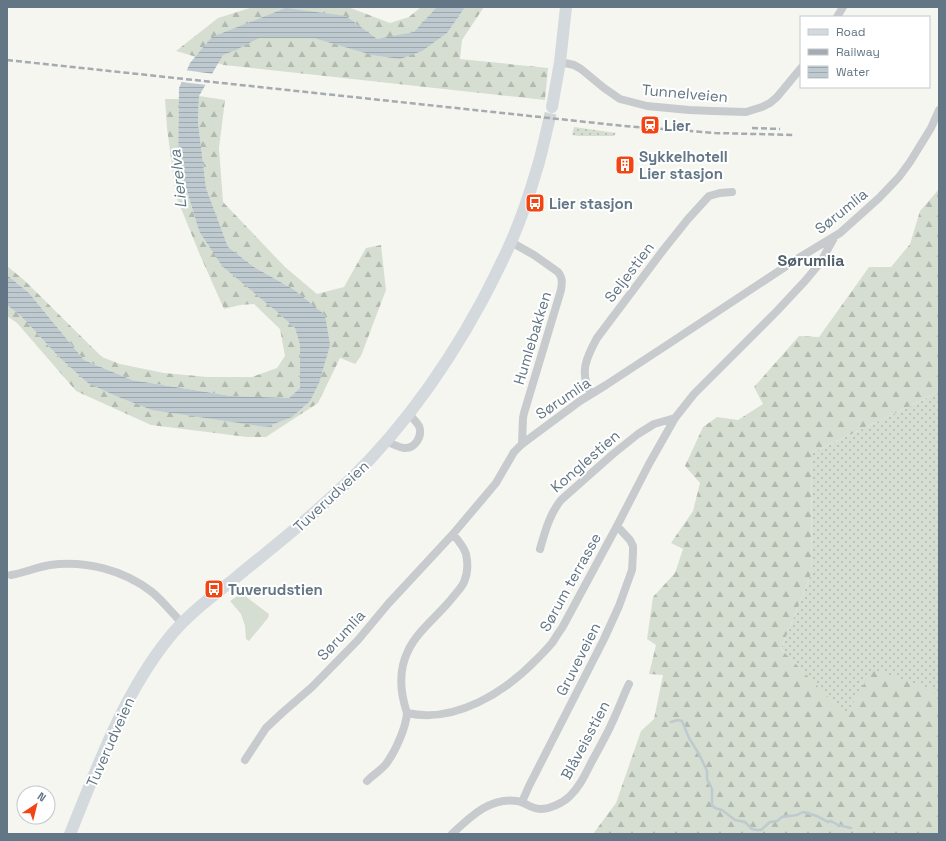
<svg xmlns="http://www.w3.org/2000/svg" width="946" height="841" viewBox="0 0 946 841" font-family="'Space Grotesk',sans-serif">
  <defs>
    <pattern id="grass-dots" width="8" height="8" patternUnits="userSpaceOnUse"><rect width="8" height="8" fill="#d6ded2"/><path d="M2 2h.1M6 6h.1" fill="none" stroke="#b1b9b0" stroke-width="1.8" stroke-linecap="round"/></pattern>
    <pattern id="forest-firs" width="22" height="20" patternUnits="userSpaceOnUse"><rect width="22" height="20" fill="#d6ded2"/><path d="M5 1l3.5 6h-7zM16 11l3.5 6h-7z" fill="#b1b9b0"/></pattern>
    <pattern id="water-rules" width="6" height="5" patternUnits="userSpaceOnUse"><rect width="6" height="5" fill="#becacf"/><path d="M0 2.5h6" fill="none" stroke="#9ea9ae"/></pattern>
  </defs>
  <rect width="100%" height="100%" fill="#f6f6f1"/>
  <!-- grass -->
  <path fill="url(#grass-dots)" d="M 574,127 L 616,133 L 614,136 L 579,136 L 572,135 Z
    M 939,392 L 939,702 L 931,689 L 846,716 L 781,649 L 811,574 L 812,453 Z"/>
  <!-- forest -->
  <path fill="url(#forest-firs)" d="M 253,7 L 348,7 L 390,23 L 409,17 L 421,7 L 484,7 L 462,40 L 460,59 L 548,68 L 545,100 L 224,65 L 176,51 L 218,18 Z
    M 199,96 L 225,100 L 219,148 L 223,202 L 285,267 L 317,294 L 344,287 L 366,248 L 381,245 L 386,290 L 361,356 L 355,364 L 340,358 L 318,403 L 266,437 L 247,437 L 151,425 L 76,391 L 17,323 L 7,316 L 7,305 L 21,316 L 58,356 L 116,396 L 310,401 L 293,289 L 254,267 L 228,247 L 206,188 L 198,122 Z
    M 165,99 L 179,99 L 178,161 L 199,231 L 276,311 L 295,328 L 300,345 L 300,388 L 289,398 L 231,396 L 132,380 L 84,360 L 29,293 L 7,275 L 7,266 L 24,280 L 102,357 L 120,364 L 164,373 L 208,377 L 252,377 L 277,368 L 285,356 L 280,329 L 254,304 L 240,305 L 224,309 L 200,255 L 176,196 L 167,128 Z
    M 939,189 L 939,392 L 812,453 L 811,574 L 781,649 L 846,715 L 872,670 L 932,689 L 939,702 L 939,834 L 593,834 L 616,803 L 641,731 L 654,719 L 663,675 L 649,674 L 656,645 L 647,639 L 653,597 L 675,573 L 683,549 L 671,543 L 693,511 L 700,483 L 685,466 L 703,427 L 717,417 L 738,420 L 763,404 L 754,387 L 799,336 L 819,337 L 869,267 L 891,267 L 910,244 L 920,211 Z"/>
  <!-- pitch -->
  <path fill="#d6ded2" d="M 239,595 L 245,596 L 269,614 L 268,618 L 249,641 L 246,639 L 245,626 L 241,614 L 230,601 Z"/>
  <!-- water -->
  <path fill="url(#water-rules)" d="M 437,7 L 465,7 L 447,33 L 422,51 L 400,59 L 372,55 L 314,38 L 259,38 L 236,50 L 223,55 L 199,96 L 198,122 L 206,188 L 228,247 L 254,267 L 293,289 L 325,315 L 330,345 L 319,383 L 310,401 L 292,417 L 266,427 L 152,410 L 116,396 L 88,383 L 58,356 L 21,316 L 7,305 L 7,275 L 29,293 L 84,360 L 132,380 L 231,396 L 289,398 L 300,388 L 300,345 L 295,328 L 276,311 L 222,266 L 199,231 L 178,161 L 179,88 L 190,63 L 212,37 L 286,8 L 346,16 L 377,39 L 414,32 Z"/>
  <!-- pier -->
  <path fill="#f6f6f1" d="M 184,70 L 214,74 L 208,85 L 179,82 Z"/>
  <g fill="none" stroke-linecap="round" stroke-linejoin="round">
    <!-- stream -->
    <path stroke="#becacf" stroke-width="2.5" d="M 671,722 L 678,720 L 682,721 L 689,738 L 699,754 L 707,771 L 707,779 L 712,789 L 712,805 L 715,808 L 722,810 L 735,820 L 745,822 L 752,829 L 756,830 L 761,830 L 770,822 L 777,821 L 782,817 L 797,815 L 803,812 L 817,816 L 828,822 L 831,821 L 838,825 L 851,828"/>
    <!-- secondary-tunnel -->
    <path stroke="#d1d6d6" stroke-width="12" stroke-dasharray="12 6" stroke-linecap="butt" d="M 548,125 L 552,107"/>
    <!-- minor -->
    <path stroke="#c8cbce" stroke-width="8" d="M 837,17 L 843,7
      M 560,62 L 574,65 L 581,69 L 604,88 L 620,99 L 647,106 L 689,110 L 713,111 L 746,112 L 762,107 L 770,103 L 777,97 L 801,68
      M 511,242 L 534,255 L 558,272 C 563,278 562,283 561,290 L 524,413 L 523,418 L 522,444
      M 591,394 C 579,373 586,358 597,338 L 664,249 L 688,219 L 709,196 L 720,193 L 732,192
      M 386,441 C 392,444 398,447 404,448 C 415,449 423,436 419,426 C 416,421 412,418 409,414
      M 453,534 C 458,540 464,547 466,554 C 468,563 468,573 464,582 C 462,587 457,592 453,597 C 440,614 417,631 408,651 C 398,671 400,692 407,713 C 455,724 505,692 537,659 C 542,654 547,649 552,643 C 555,639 558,633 562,628 L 617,526 L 649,464 L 675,418 L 694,394 L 776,312 L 805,281 L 820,263 L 834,238
      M 540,549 C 545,532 549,515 561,500 L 613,454 L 638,434 L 654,424 L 675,418
      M 11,575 C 24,573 37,567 50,565 C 85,560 124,570 152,592 C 163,601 172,613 182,623
      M 245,760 L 266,728 L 282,713 L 312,687 L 358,640 L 388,604 L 453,534 L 496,483 L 514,452 L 522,444 L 580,401 L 606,385 L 670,343 L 797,259 L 840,233 L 879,198 L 899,177 L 910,162 L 931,128 L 939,110
      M 367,781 C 373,775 381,770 386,764 C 395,752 406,728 407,713
      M 522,802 L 529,786 L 604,639 L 619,606 L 632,570 L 633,553 L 633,546 L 630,540 L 617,526
      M 452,834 C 470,817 490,797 517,801 C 525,802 531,809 540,809 C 550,809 563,803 570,796 C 580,786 585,775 591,763 C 598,750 605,738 611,725 C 617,713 622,699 628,686 L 629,684"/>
    <!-- secondary -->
    <path stroke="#d4d9dd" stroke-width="12" d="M 552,107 L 560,62 L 566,7
      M 70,834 C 97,768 123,695 168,639 C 186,616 210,598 233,580 C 264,554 297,529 327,501 C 391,445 442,375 482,301 C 492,282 502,262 511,242 C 521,219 529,196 536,172 C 541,157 544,141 548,125"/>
    <!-- rail -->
    <path stroke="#a5abb1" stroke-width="2.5" stroke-dasharray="6 3" stroke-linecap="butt" d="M 7,60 L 624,126 L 715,133 L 794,135
      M 752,128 L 780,129"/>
  </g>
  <!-- icons -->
  <defs>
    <g id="station-square" transform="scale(1)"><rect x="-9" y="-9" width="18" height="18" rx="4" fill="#f34414" stroke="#fff"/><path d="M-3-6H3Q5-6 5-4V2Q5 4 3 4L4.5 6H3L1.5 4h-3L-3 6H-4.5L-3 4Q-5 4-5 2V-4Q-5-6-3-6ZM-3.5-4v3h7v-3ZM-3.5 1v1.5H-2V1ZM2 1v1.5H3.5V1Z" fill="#fff"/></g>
    <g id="building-square" transform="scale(1)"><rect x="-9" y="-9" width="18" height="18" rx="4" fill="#f34414" stroke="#fff"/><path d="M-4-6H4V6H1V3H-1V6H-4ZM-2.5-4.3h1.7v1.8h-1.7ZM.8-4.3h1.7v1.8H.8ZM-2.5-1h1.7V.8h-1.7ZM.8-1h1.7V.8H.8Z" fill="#fff"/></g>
    <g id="bus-square" transform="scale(1)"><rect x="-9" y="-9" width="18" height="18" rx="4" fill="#f34414" stroke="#fff"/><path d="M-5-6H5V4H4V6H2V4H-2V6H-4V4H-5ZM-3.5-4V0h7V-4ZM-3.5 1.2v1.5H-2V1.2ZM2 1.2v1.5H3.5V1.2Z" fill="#fff"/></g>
  </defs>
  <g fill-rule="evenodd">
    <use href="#station-square" x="650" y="125"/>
    <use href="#building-square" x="625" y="165"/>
    <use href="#bus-square" x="535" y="203"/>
    <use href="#bus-square" x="214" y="589"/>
  </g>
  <g text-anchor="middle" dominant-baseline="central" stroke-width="4" stroke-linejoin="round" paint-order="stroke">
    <!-- street labels -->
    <g font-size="15" fill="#627685" stroke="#fff">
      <text transform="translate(685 93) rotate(5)">Tunnelveien</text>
      <text transform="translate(841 211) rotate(-39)">Sørumlia</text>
      <text transform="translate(629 272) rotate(-53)">Seljestien</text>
      <text transform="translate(532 338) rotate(-73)">Humlebakken</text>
      <text transform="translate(563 398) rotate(-34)">Sørumlia</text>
      <text transform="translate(585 461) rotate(-41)">Konglestien</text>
      <text transform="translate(331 496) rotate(-43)">Tuverudveien</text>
      <text transform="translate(570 582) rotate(-61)">Sørum terrasse</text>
      <text transform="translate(341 635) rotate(-47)">Sørumlia</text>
      <text transform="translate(578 659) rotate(-63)">Gruveveien</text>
      <text transform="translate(585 740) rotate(-62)">Blåveisstien</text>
      <text transform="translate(110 742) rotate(-66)">Tuverudveien</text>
    </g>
    <!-- poi labels -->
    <g font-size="15" font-weight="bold" fill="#627685" stroke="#fff" text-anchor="start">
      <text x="664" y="125">Lier</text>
      <text x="639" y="156">Sykkelhotell<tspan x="639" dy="17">Lier stasjon</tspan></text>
      <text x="549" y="203">Lier stasjon</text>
      <text x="228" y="589">Tuverudstien</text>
    </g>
    <!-- water labels -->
    <g font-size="16" font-style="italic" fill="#5d7983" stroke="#fff">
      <text transform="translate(178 179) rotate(-96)">Lierelva</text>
    </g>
    <!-- neighbourhood labels -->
    <g font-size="16" font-weight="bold" fill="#505f6a" stroke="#fff">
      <text x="811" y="260">Sørumlia</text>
    </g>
  </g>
  <!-- border -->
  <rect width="946" height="841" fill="none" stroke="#627685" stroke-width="16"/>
  <!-- legend -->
  <rect x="800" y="16" width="130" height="72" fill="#ffffff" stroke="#c0c8ce"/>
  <rect x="808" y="29" width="20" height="6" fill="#d4d9dd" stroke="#c0c8ce"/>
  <text x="836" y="36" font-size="12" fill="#627685">Road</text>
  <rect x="808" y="49" width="20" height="6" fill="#a5abb1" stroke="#c0c8ce"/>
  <text x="836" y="56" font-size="12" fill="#627685">Railway</text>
  <rect x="808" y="66" width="20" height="12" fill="url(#water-rules)" stroke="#c0c8ce"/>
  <text x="836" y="76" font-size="12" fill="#627685">Water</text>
  <!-- north arrow -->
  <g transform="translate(36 805) rotate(35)"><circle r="19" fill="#ffffff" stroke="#c0c8ce"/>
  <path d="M0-3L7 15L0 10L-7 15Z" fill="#f34414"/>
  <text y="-6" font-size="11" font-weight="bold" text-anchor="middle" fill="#627685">N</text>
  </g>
</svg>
